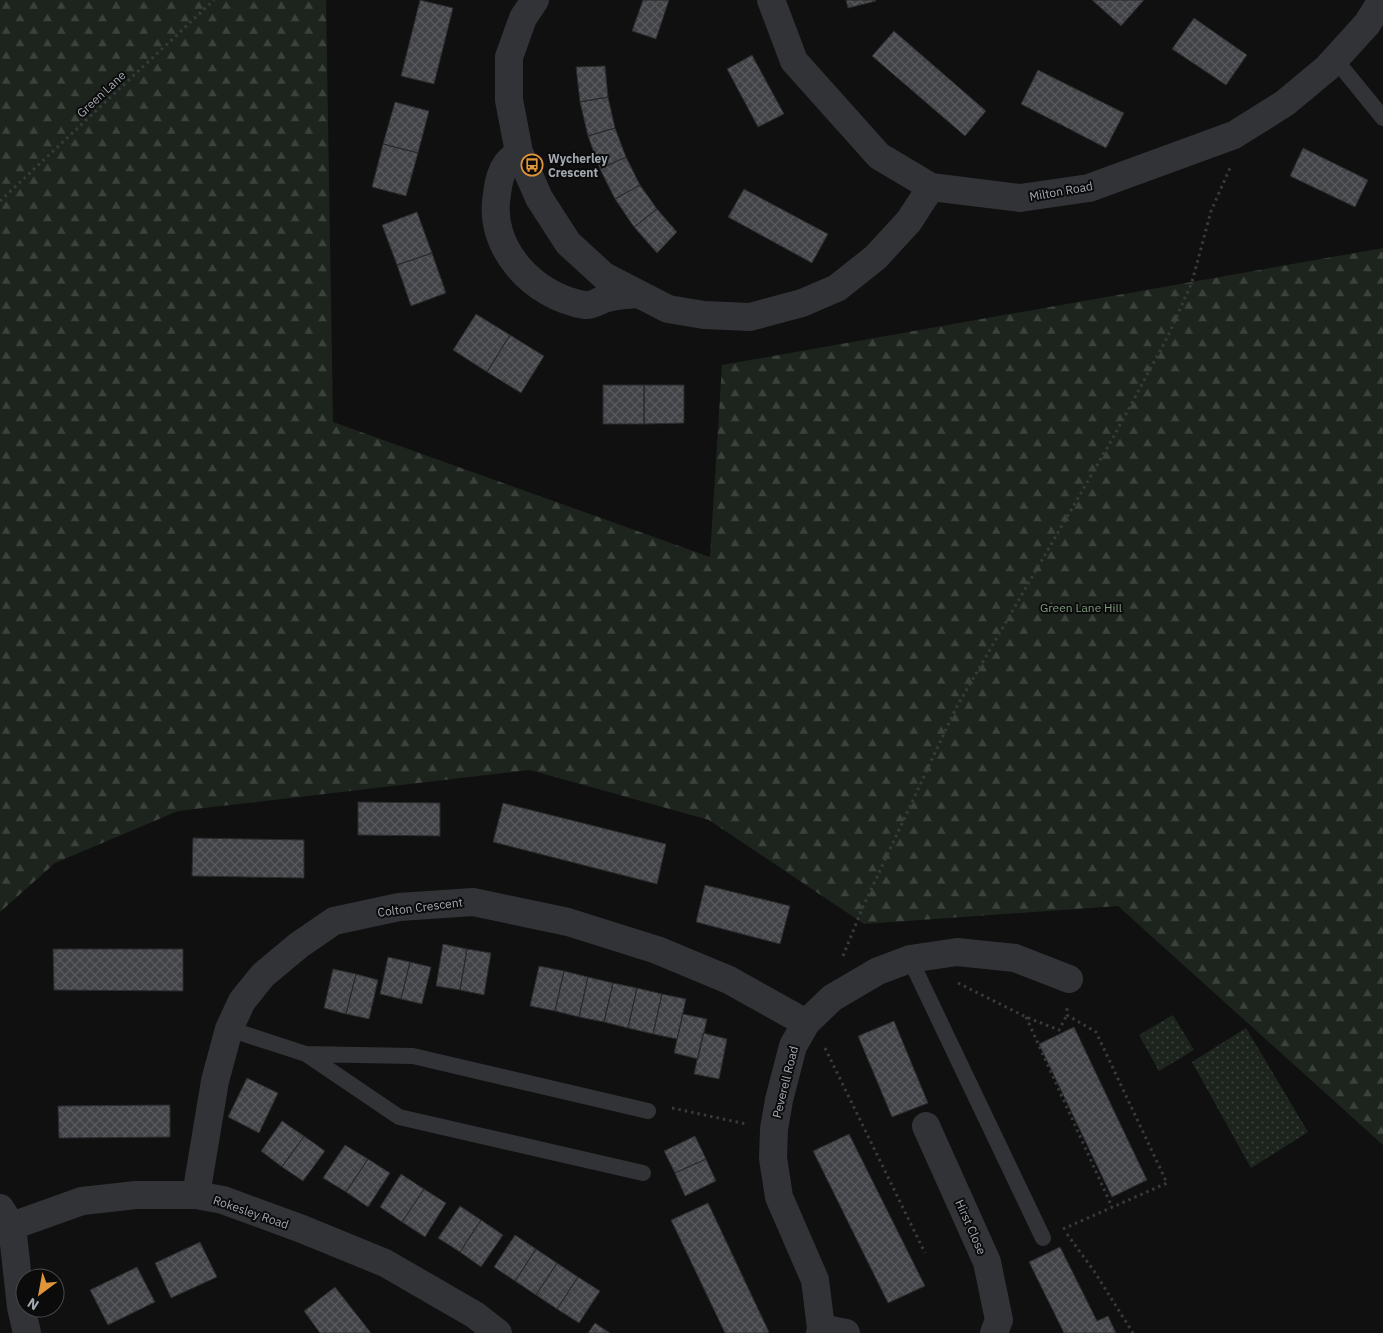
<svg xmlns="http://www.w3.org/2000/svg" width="1383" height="1333" viewBox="0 0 1383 1333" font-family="'IBM Plex Sans',sans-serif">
  <defs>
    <pattern id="forest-firs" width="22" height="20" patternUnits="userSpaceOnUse" patternTransform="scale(1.25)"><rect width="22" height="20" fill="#1d241d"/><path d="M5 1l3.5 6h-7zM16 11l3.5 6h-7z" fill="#3b413b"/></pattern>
    <pattern id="park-dots" width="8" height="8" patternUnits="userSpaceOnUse" patternTransform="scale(1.25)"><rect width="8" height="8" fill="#1d241d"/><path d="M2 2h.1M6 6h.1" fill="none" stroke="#3b413b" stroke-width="1.8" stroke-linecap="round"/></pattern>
    <pattern id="building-cross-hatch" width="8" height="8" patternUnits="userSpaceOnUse" patternTransform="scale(1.25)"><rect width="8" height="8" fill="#424347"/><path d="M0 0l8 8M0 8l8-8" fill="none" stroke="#5a5b5f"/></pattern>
  </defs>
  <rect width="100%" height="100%" fill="#101011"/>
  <!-- forest -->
  <path fill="url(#forest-firs)" d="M 0,0 L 326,0 L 333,422 L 710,557 L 722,365 L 1383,248 L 1383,1145 L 1118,906 L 864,924 L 709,820 L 530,770 L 178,811 L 55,863 L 0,912 Z"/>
  <!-- park -->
  <path fill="url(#park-dots)" d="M 1173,1015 L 1194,1050 L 1159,1071 L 1139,1035 Z
    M 1246,1028 L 1308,1132 L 1251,1168 L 1192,1062 Z"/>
  <!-- building -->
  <path fill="url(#building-cross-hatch)" stroke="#2a2b2d" d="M 420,0 L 453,8 L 434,84 L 401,76 Z
    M 643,0 L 669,0 L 656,39 L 632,31 Z
    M 846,0 L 876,0 L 876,1 L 848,8 Z
    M 1092,0 L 1144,0 L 1121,26 Z
    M 1194,18 L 1247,55 L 1226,85 L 1172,49 Z
    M 894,31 L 986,111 L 965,136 L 872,56 Z
    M 752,55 L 784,114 L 758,127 L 727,69 Z
    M 605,66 L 608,97 L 580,102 L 576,67 Z
    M 1038,70 L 1124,113 L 1106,148 L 1021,104 Z
    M 608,97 L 615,128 L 588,136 L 580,102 Z
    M 395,102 L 429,111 L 418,153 L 383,144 Z
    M 615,128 L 626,157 L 600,169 L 588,136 Z
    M 383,144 L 418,153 L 406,196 L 372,187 Z
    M 1303,148 L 1368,180 L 1355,207 L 1290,176 Z
    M 626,157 L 640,185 L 615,199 L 600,169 Z
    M 640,185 L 657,209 L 634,227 L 615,199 Z
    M 744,189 L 828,234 L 812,263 L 728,217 Z
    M 657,209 L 677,232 L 657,253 L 634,227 Z
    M 417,212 L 432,253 L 397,265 L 382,225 Z
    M 432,253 L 446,293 L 411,306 L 397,265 Z
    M 476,314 L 510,335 L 487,372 L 453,350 Z
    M 510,335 L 544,356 L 521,393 L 487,372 Z
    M 603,385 L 644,385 L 644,424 L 603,424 Z
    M 644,385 L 684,385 L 684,423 L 644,424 Z
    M 358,802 L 440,803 L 440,836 L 358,835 Z
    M 503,803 L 666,844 L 657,884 L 493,842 Z
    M 193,838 L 304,840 L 304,878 L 192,876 Z
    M 705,885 L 790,906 L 780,944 L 696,922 Z
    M 443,944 L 467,949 L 460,990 L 436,986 Z
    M 53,949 L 183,949 L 183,991 L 54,990 Z
    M 467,949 L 491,953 L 484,995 L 460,990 Z
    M 388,957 L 410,962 L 401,999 L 380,994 Z
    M 410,962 L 431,967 L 422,1004 L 401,999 Z
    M 539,966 L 564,971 L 555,1011 L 530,1006 Z
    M 333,969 L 356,974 L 346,1014 L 324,1008 Z
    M 564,971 L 588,977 L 579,1017 L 555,1011 Z
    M 356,974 L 378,980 L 369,1019 L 346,1014 Z
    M 588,977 L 613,983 L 604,1022 L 579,1017 Z
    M 613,983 L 637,988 L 628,1028 L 604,1022 Z
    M 637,988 L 662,994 L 653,1034 L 628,1028 Z
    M 662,994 L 686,999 L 677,1039 L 653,1034 Z
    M 683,1014 L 707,1019 L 698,1059 L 674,1053 Z
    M 894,1021 L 928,1103 L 892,1117 L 858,1036 Z
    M 1074,1027 L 1147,1180 L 1112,1197 L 1039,1044 Z
    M 703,1033 L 727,1039 L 719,1079 L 694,1074 Z
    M 247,1078 L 278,1093 L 259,1133 L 228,1117 Z
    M 170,1105 L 170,1137 L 59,1138 L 58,1106 Z
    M 282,1121 L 304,1136 L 282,1167 L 261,1151 Z
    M 849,1134 L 925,1286 L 888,1303 L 813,1151 Z
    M 304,1136 L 325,1151 L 303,1181 L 282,1167 Z
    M 695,1136 L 706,1159 L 675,1173 L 664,1151 Z
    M 345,1145 L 368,1159 L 346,1192 L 323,1178 Z
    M 368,1159 L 390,1173 L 368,1207 L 346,1192 Z
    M 706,1159 L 716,1181 L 685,1196 L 675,1173 Z
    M 401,1174 L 424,1189 L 402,1222 L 380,1207 Z
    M 424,1189 L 446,1203 L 425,1237 L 402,1222 Z
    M 708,1203 L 769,1332 L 767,1333 L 725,1333 L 671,1220 Z
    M 460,1206 L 481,1220 L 460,1252 L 438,1238 Z
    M 481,1220 L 503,1235 L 481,1267 L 460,1252 Z
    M 515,1235 L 536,1249 L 515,1281 L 494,1267 Z
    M 200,1242 L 217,1277 L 171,1298 L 155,1263 Z
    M 1060,1247 L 1097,1321 L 1108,1316 L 1116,1333 L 1064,1333 L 1029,1262 Z
    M 536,1249 L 557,1263 L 536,1295 L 515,1281 Z
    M 557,1263 L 578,1277 L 557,1309 L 536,1295 Z
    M 137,1267 L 155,1302 L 108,1325 L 90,1290 Z
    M 578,1277 L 600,1291 L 579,1323 L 557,1309 Z
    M 335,1287 L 371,1333 L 320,1333 L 304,1311 Z
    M 595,1323 L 610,1333 L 588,1333 Z"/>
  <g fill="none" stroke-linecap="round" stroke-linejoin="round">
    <!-- path -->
    <path stroke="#383a3d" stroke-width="3" stroke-dasharray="2.5 4" stroke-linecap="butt" d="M 0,201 L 214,0
      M 843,956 L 862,909 L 956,708 L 1114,436 L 1168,336 L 1192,282 L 1211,211 L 1230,168
      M 958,983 L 1026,1017 L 1059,1030 L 1067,1015
      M 1026,1017 L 1112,1207
      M 825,1048 L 925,1253
      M 672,1108 L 746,1124
      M 1063,1229 L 1167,1183 L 1096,1032 L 1067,1015 L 1067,1008
      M 1067,1234 L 1094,1271 L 1133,1333"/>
    <!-- service -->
    <path stroke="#323336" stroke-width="16" d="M 1335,59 L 1383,118
      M 910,959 L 1043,1238
      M 229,1029 L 306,1054 L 413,1056 L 648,1111
      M 306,1054 L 399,1117 L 643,1173"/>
    <!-- minor -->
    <path stroke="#323336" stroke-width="28" d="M 535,0 L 523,18 L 509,57 L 509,100 L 519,152 L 539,198 L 568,243 L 604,276 L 668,309 L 704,315 L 750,317 L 802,303 L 837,288 L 876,257 L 909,221 L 931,187
      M 771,0 L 794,61 L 879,156 L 931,187 L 1020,198 L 1089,188 L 1234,135 L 1285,103 L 1327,68 L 1367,24 L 1382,0
      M 519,152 C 515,156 509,160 506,165 C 500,173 498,185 497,194 C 487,248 534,297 585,305 C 592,306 600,300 607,298 C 617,295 628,295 637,294
      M 926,1126 L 987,1262 L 999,1320 L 994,1333
      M 196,1195 L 215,1081 L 229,1029 L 242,1001 L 263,975 L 299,945 L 334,921 L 399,907 L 473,902 L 568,922 L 657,950 L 729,980 L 806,1023
      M 12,1226 L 82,1201 L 136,1195 L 196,1195 L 223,1200 L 302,1229 L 385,1263 L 475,1315 L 498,1333
      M 821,1328 L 846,1333
      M 820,1333 L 821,1328 L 815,1280 L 779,1197 L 773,1158 L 774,1129 L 779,1100 L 793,1046 L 806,1023 L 832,998 L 878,971 L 910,959 L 957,952 L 1015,958 L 1069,979"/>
    <!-- tertiary -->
    <path stroke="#323336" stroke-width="28" d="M 0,1208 L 12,1226 L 21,1307 L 27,1333"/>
  </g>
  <!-- icons -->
  <defs>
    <g id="bus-ring" transform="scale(1.125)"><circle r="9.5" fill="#0b0b0c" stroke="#e19539" stroke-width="1.5"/><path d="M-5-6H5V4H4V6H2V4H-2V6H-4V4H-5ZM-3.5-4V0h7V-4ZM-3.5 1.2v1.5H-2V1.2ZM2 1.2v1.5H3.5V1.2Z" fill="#e19539"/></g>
  </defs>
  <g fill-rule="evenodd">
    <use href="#bus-ring" x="532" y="165"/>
  </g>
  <g text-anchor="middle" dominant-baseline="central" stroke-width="4" stroke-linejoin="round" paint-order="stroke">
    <!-- street labels -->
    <g font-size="12" fill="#a3a9b1" stroke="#0b0b0c">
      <text transform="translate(101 94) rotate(-43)">Green Lane</text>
      <text transform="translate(1061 191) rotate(-10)">Milton Road</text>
      <text transform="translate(420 907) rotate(-7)">Colton Crescent</text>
      <text transform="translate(785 1082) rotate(-76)">Peverell Road</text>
      <text transform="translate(251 1212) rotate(19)">Rokesley Road</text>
      <text transform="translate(971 1227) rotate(66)">Hirst Close</text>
    </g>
    <!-- poi labels -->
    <g font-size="12" font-weight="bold" fill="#a3a9b1" stroke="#0b0b0c" text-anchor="start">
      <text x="548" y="158">Wycherley<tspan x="548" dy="14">Crescent</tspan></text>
    </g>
    <!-- park labels -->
    <g font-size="12" fill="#7d9b7b" stroke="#0b0b0c">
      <text x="1081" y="607">Green Lane Hill</text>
    </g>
  </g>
  <!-- north arrow -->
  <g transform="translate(40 1293) rotate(212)"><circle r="24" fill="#0b0b0c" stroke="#484a4e"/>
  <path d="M0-4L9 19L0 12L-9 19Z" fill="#e19539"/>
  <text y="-8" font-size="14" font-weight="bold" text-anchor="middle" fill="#a3a9b1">N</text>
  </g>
</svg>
